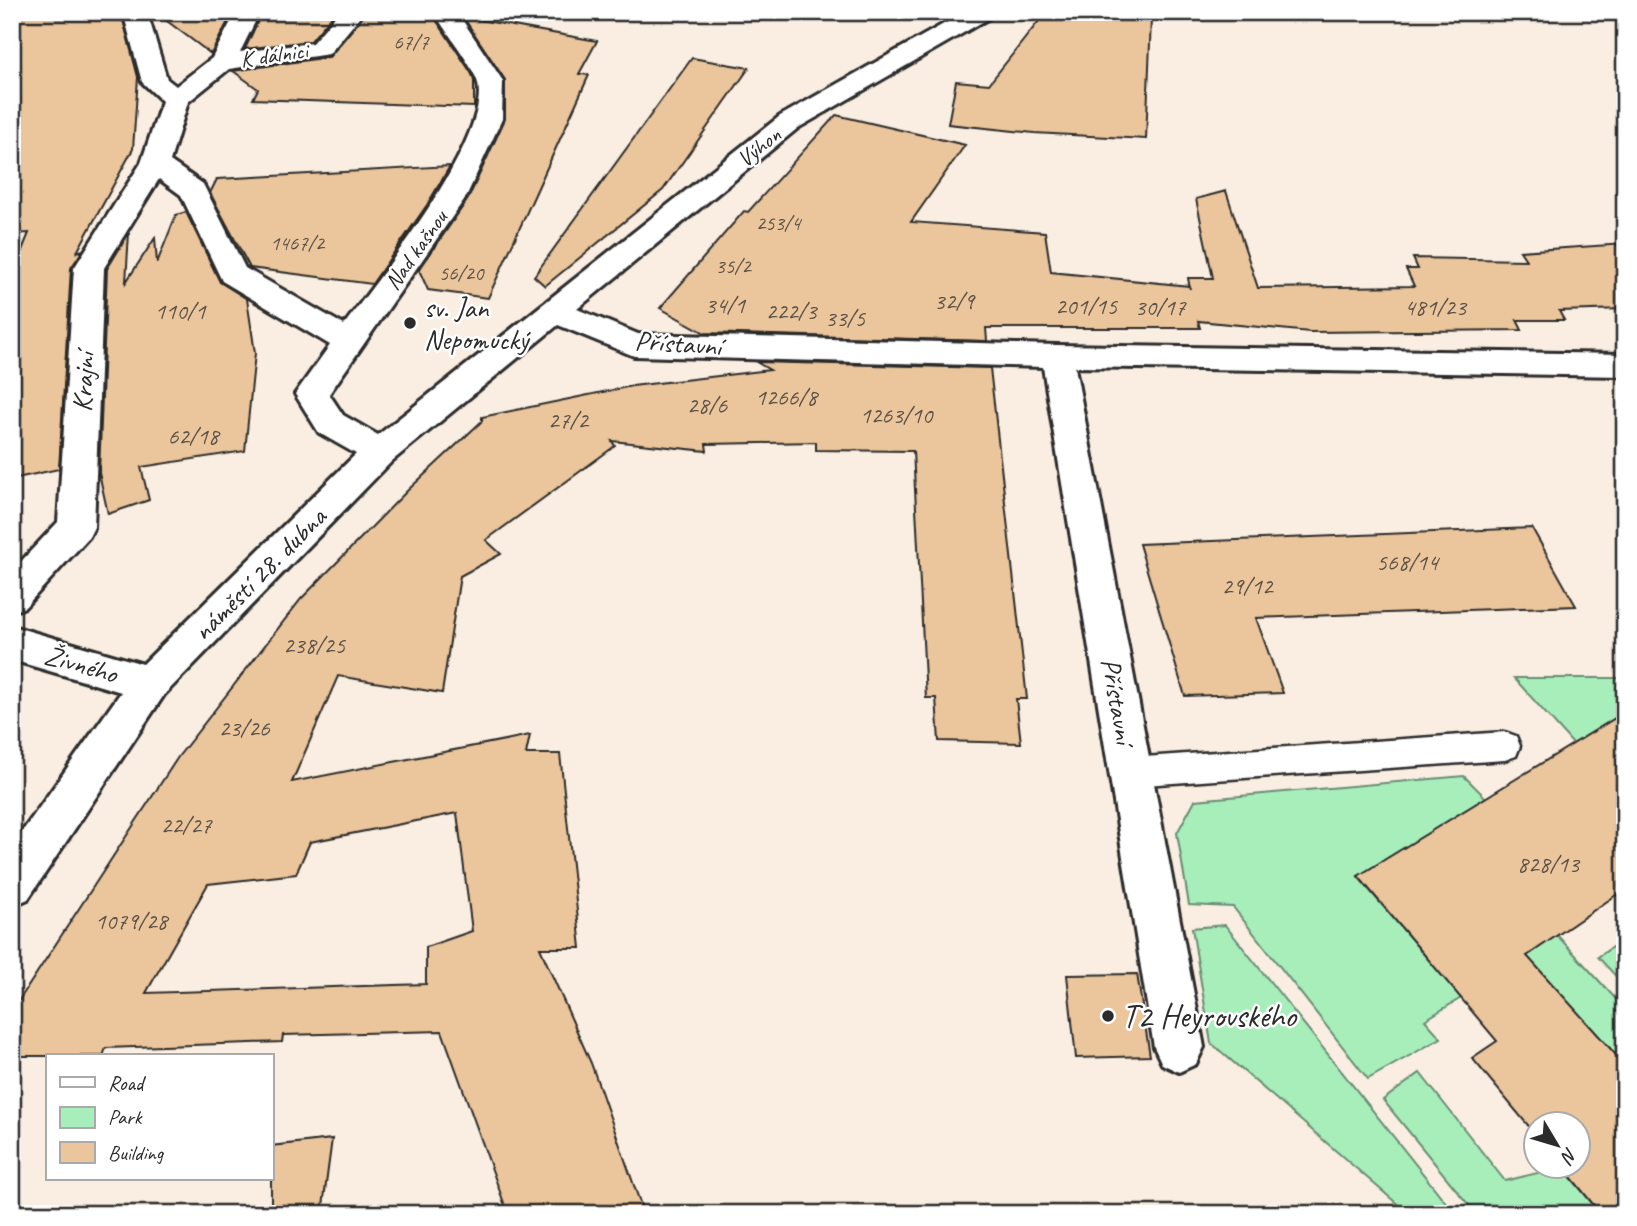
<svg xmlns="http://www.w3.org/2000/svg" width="1637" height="1226" viewBox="0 0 1637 1226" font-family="Caveat,sans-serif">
  <rect width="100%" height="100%" fill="#f9eee1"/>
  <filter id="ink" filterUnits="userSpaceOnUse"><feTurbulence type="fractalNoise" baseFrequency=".0143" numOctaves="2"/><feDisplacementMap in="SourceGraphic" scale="14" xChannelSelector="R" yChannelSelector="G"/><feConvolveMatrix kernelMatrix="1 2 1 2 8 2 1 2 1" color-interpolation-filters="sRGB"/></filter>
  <g filter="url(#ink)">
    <!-- green -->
    <path fill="#a7eebb" stroke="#698c73" stroke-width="2" d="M 1514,678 L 1625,678 L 1625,712 L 1573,744 Z
      M 1464,776 L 1486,798 L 1358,877 L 1461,998 L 1425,1020 L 1441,1038 L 1368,1079 L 1233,907 L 1189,905 L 1177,833 L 1195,800 Z
      M 1225,925 L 1455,1214 L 1409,1214 L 1211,1043 L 1192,928 Z
      M 1557,935 L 1625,1009 L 1625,1065 L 1526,955 Z
      M 1625,938 L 1625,986 L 1598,957 Z
      M 1420,1073 L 1505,1181 L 1562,1167 L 1601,1214 L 1476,1214 L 1383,1100 Z"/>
    <!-- building -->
    <path fill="#ebc59b" stroke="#2b2b2b" stroke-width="2" fill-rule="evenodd" d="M 12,12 L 121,12 L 138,77 L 133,149 L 77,252 L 83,250 L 71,268 L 59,469 L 12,479 L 12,275 L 29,233 L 12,234 Z
      M 155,12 L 233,12 L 211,54 Z
      M 262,12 L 335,12 L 311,41 L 245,49 Z
      M 366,12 L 431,12 L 472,74 L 474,81 L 474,107 L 253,99 L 258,89 L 233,71 L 329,57 Z
      M 1046,12 L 1133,12 L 1126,20 L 1151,19 L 1146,139 L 1034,133 L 948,124 L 956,81 L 989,84 Z
      M 463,17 L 597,41 L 579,74 L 589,75 L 488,298 L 428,290 L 419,270 L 468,199 L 505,119 L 505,80 Z
      M 692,58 L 749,68 L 663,190 L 545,286 L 534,276 Z
      M 836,115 L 965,145 L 911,222 L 1045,232 L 1051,272 L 1189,286 L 1190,289 L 1188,278 L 1213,278 L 1196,199 L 1226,191 L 1258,288 L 1414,286 L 1406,269 L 1418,269 L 1413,258 L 1526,260 L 1520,251 L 1625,244 L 1625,309 L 1559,311 L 1564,320 L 1517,320 L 1522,330 L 1310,332 L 1198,321 L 1200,328 L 986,328 L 987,341 L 705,333 L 660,308 L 744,211 L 748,212 Z
      M 450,166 L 427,205 L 372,284 L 250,268 L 210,193 L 217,179 Z
      M 186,212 L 220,282 L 247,299 L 255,353 L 245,451 L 141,467 L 149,500 L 108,514 L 99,473 L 107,269 L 129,233 L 126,282 L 155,238 L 157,263 L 176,215 Z
      M 756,362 L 990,368 L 1027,699 L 1016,699 L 1021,743 L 939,741 L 936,698 L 926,698 L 913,451 L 816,450 L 816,442 L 706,444 L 707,451 L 612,441 L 615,446 L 486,540 L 501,554 L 460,576 L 442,693 L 338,676 L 292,782 L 530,735 L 526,754 L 560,754 L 581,948 L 540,948 L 591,1063 L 644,1214 L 508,1214 L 442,1031 L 283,1035 L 282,1042 L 106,1048 L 103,1056 L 12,1056 L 12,1011 L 178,757 L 301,599 L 408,490 L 482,421 L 482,417 L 632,386 L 770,370 ZM 457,813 L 472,931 L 426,947 L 426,984 L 146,993 L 208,884 L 296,874 L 310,842 Z
      M 1532,528 L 1576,606 L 1256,618 L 1283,693 L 1185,696 L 1139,544 Z
      M 1625,712 L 1625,889 L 1527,956 L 1625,1065 L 1625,1214 L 1601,1214 L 1562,1166 L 1578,1166 L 1578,1124 L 1536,1124 L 1536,1135 L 1472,1058 L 1497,1041 L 1358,876 Z
      M 1137,974 L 1150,1056 L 1076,1058 L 1067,975 Z
      M 332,1139 L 322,1214 L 271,1214 L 271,1146 Z"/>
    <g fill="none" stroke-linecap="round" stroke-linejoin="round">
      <!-- lane casing -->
      <g stroke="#2b2b2b" stroke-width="5">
        <path id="lane" d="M 1505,732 L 1516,736 L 1520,746 L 1516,756 L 1505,760 L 1130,786 L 1119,782 L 1115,772 L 1119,762 L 1130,758 Z"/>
      </g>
      <!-- street casing -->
      <g stroke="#2b2b2b" stroke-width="6">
        <path id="street" d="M 123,12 L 147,12 L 167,79 L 176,86 L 212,58 L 236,12 L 260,12 L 240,52 L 312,43 L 339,12 L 364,12 L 329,54 L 229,69 L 188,102 L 170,161 L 203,184 L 245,268 L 344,325 C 377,280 495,135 477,80 C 471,64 444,28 433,12 L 457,12 L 503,81 L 502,119 L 466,197 L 329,394 L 343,415 L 378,435 L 780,116 L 965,12 L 995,12 L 991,17 L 798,128 L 577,309 L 638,334 L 1057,345 L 1625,354 L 1625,376 L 1075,367 L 1204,1047 L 1196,1064 L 1179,1072 L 1162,1064 L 1154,1047 L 1043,367 L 634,356 L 558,325 L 392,461 L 164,695 L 28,899 L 12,906 L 12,846 L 121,692 L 12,660 L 12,626 L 143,664 L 356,454 L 319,433 L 295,394 L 330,345 L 222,281 L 181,195 L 159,179 L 104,268 L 94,527 L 89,537 L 25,607 L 12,612 L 12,571 L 58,522 L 74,268 L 141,163 L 162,101 L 142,82 Z"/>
      </g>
      <!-- lane -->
      <use href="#lane" fill="#fff" fill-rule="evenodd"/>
      <!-- street -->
      <use href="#street" fill="#fff" fill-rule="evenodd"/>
    </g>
  </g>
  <!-- markers -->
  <g fill="#2b2b2b" stroke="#fff" stroke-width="2.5">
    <circle cx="410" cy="323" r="7"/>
    <circle cx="1108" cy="1016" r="7"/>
  </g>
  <g text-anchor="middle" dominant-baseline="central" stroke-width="5" stroke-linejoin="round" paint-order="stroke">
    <!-- far-number labels -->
    <g font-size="21" fill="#5b5247">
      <text x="411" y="42">67/7</text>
      <text x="778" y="223">253/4</text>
      <text x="297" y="243">1467/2</text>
      <text x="733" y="266">35/2</text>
      <text x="461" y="273">56/20</text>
    </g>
    <!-- far-street labels -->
    <g font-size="23" fill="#2b2b2b" stroke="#fff">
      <text transform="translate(274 55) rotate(-8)">K dálnici</text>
      <text transform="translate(759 147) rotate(-39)">Výhon</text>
      <text transform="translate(416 250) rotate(-55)">Nad kašnou</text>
    </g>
    <!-- number labels -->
    <g font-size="24" fill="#5b5247">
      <text x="954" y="301">32/9</text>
      <text x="725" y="305">34/1</text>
      <text x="1086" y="306">201/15</text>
      <text x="1160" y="307">30/17</text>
      <text x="1435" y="307">481/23</text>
      <text x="180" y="311">110/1</text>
      <text x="791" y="311">222/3</text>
      <text x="845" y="318">33/5</text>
      <text x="786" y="397">1266/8</text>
      <text x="707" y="405">28/6</text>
      <text x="896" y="415">1263/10</text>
      <text x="568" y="420">27/2</text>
      <text x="193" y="436">62/18</text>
      <text x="1407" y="562">568/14</text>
      <text x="1247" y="586">29/12</text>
      <text x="314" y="645">238/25</text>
      <text x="244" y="728">23/26</text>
      <text x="186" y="825">22/27</text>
      <text x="1548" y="864">828/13</text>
      <text x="131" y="921">1079/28</text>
    </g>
    <!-- poi labels -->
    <g font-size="28" fill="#2b2b2b" stroke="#fff" text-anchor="start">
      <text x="424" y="307">sv. Jan<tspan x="424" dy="32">Nepomucký</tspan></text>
    </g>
    <!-- street labels -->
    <g font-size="28" fill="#2b2b2b" stroke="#fff">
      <text transform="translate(678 343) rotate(4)">Přístavní</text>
      <text transform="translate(83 382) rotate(-87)">Krajní</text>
      <text transform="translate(259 574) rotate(-45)">náměstí 28. dubna</text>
      <text transform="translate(81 664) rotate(16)">Živného</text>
      <text transform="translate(1118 701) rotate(80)">Přístavní</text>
    </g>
    <!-- near-poi labels -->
    <g font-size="33" fill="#2b2b2b" stroke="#fff" text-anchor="start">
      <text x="1122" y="1016">T2 Heyrovského</text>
    </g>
  </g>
  <!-- margin -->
  <rect width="1637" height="1226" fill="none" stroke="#fff" stroke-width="42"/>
  <rect x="21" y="21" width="1595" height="1184" fill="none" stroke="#2b2b2b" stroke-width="2.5" filter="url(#ink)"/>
  <!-- legend -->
  <rect x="46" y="1054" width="228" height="126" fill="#ffffff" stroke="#aaaaaa" stroke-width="2"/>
  <rect x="60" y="1077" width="35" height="10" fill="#ffffff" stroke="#aaaaaa" stroke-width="2"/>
  <text x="108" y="1090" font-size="21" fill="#2b2b2b">Road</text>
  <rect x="60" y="1107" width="35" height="21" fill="#a7eebb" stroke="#aaaaaa" stroke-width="2"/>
  <text x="108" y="1124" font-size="21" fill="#2b2b2b">Park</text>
  <rect x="60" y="1142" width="35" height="21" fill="#ebc59b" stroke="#aaaaaa" stroke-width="2"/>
  <text x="108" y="1160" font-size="21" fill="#2b2b2b">Building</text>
  <!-- north arrow -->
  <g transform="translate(1557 1145) rotate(128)"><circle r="33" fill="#ffffff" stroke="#aaaaaa" stroke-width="2"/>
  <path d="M0-5L12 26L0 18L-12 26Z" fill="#2b2b2b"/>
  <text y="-10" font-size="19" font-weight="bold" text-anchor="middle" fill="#2b2b2b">N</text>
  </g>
</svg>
